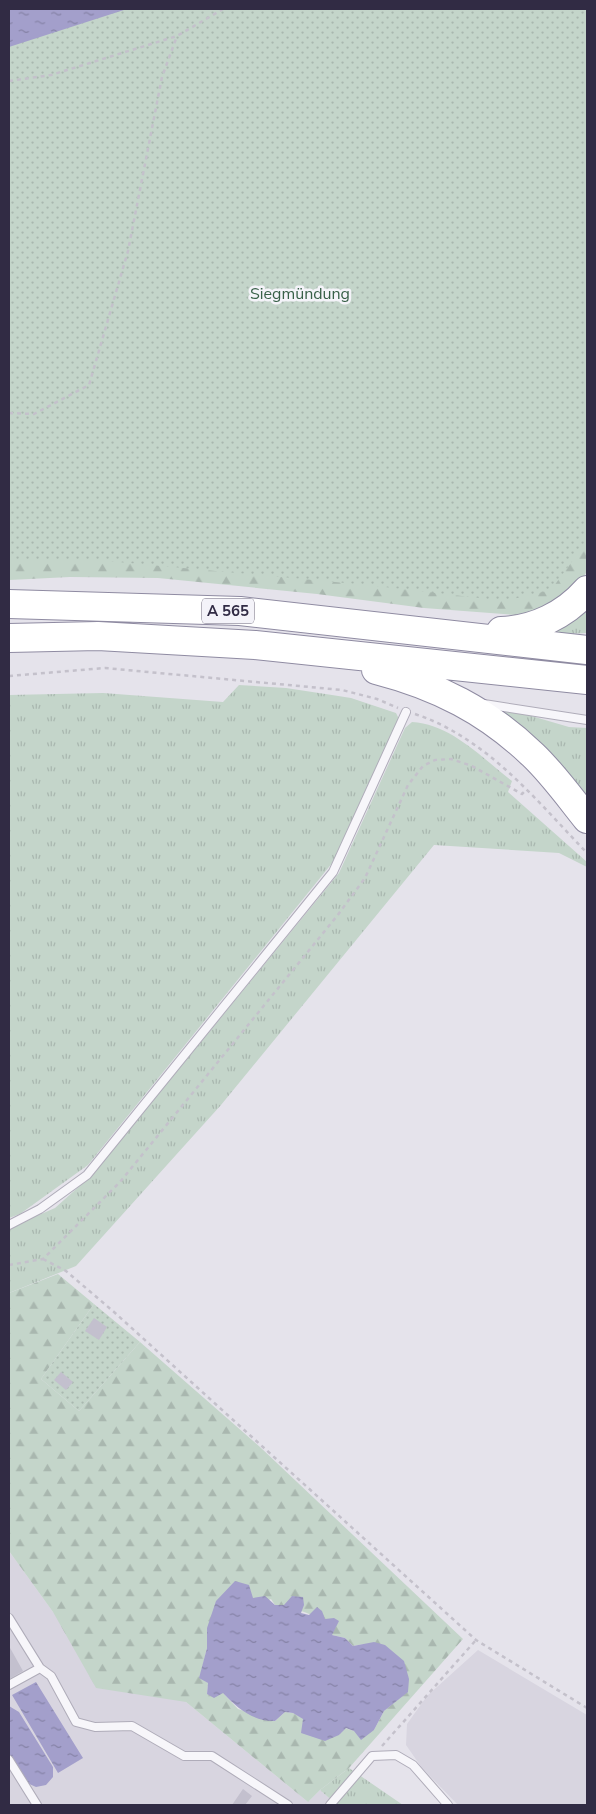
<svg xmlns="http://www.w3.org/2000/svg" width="596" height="1814" viewBox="0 0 596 1814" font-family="'Nunito Sans',sans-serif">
  <defs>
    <pattern id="grass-tufts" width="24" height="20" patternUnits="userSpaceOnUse" patternTransform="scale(1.25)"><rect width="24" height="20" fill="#c4d5ca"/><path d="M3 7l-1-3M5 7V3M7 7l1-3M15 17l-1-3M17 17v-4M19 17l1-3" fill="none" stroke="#a9b7af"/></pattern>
    <pattern id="forest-firs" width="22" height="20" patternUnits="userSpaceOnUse" patternTransform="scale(1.25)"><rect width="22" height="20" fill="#c4d5ca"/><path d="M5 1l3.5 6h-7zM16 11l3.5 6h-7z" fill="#a9b7af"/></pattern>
    <pattern id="park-dots" width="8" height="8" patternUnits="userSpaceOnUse" patternTransform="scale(1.25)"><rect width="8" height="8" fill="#c4d5ca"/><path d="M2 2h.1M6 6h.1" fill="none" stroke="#a9b7af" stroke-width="1.8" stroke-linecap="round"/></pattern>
    <pattern id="water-ripples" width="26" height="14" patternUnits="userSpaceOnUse" patternTransform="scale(1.25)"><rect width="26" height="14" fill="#a39fcb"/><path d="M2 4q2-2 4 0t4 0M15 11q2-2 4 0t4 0" fill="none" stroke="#8582a6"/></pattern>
  </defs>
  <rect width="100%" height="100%" fill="#e5e3eb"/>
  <!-- built -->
  <path fill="#d8d5e0" d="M 9,1551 L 53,1612 L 186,1702 L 308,1802 L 320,1790 L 337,1805 L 9,1805 Z
    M 478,1650 L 587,1715 L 587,1805 L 458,1805 L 422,1768 L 406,1745 L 407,1724 L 427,1696 Z"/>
  <!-- grass -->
  <path fill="url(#grass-tufts)" d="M 587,602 L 587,633 L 568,634 L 538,632 Z
    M 239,685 L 286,688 L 332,695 L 351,698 L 396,713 L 399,719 L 337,857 L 88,1165 L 20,1214 L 9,1218 L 9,695 L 103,693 L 223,702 Z
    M 495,710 L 528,715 L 569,727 L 587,728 L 587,801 Z
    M 412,722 C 451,724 482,758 512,781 L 508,792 L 587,862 L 587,867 L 559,853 L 434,845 L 221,1105 L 76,1266 L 9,1293 L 9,1228 L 55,1208 L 93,1174 L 339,873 L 405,728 Z
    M 349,1768 L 403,1805 L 337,1805 L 320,1790 Z"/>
  <!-- forest -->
  <path fill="url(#forest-firs)" fill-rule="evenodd" d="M 587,486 L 587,571 L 582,580 L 557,605 L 528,616 L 424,608 L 317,594 L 158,578 L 70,577 L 9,580 L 9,543 Z
    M 58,1274 L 94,1304 L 41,1379 L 79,1411 L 140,1342 L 260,1447 L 463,1639 L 349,1768 L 320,1790 L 308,1802 L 186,1702 L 96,1688 L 53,1612 L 9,1551 L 9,1293 ZM 271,1599 L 275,1605 C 292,1605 308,1615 325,1619 L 332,1635 L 345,1638 L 353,1646 C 398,1638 394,1656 407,1692 L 384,1711 L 374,1730 L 354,1731 L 345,1728 L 339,1735 L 293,1713 L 285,1712 L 275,1721 L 238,1709 L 223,1693 L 207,1694 L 208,1683 L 200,1677 L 207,1648 L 207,1628 Z"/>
  <!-- park -->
  <path fill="url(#park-dots)" d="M 9,9 L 587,9 L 587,541 L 551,590 L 505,601 L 367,585 L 107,561 L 9,560 Z
    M 94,1304 L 140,1342 L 79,1411 L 41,1379 Z"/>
  <!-- water -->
  <path fill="url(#water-ripples)" d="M 9,9 L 127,9 L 9,47 Z
    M 235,1581 L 249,1585 L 253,1598 L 265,1596 L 275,1605 L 284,1605 L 292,1596 L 303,1597 L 304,1605 L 301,1613 L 309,1615 L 317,1607 L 322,1611 L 325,1619 L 334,1618 L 339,1621 L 332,1635 L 345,1638 L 353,1646 L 374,1642 L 385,1645 L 404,1661 L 409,1679 L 408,1692 L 384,1711 L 374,1730 L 361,1740 L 354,1731 L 346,1728 L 339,1735 L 325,1741 L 301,1733 L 303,1719 L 293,1713 L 285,1712 L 275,1721 C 254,1722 237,1708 223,1693 L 214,1698 L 207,1694 L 208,1683 L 199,1678 L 207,1648 L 207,1628 L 216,1601 Z
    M 36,1682 L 83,1758 L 58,1773 L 12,1695 Z
    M 9,1706 L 19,1712 L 53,1767 L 53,1777 L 46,1785 L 36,1787 L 27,1783 L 9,1753 Z"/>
  <!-- building -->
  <path fill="#c3c0ce" d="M 94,1318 L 107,1327 L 99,1340 L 85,1331 Z
    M 61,1372 L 73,1382 L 66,1390 L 54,1380 Z
    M 9,1646 L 23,1671 L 9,1679 Z
    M 243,1789 L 252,1796 L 245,1805 L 232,1805 Z"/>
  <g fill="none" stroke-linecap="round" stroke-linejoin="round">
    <!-- service casing -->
    <g stroke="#afacb9" stroke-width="10">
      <path id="service" d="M 484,704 L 587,720
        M 9,1225 L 40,1209 L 87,1175 L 333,872 L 406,712
        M 9,1618 L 40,1668 L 51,1676 L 76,1722 L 95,1727 L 132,1726 L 184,1756 L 212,1756 L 288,1805
        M 9,1685 L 40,1668
        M 9,1760 L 37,1805
        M 330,1805 L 372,1756 L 396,1755 L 413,1765 L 448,1805"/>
    </g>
    <!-- motorway casing -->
    <g stroke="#8f8ba2" stroke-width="30">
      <path id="motorway" d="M 9,604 L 240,611 L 587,650
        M 501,631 C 534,630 565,615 587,590
        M 9,638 L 98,636 L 255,645 L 587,680
        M 376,670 C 438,686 487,711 533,755 C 553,774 570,798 587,819"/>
    </g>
    <!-- path -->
    <path stroke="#c4c1cb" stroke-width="2.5" stroke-dasharray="4 4" stroke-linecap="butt" d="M 9,81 L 51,75 L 177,36 L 223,9
      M 9,413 L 34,414 L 89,385 L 128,251 L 162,77 L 177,36
      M 9,676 L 105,668 L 342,690 L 377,699 L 398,708
      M 415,714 C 487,738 536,800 587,853
      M 43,1259 L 66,1271 L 114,1312 L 476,1640 L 587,1708
      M 9,1265 L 43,1259 L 120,1182 L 337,916 L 365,878 L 408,785 L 423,766 L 435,760 L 451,759 L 472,766 L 522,794 L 526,790
      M 382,1746 L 476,1640"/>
    <!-- service -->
    <use href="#service" stroke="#f7f6fa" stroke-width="8"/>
    <!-- motorway -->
    <use href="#motorway" stroke="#fff" stroke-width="28"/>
  </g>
  <g text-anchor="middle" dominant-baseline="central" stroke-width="5" stroke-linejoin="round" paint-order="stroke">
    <!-- shield labels -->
    <rect fill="#f4f3f9" stroke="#6c677a" stroke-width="1" x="202" y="598.5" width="52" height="25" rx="4"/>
    <g font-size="15" font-weight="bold" fill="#312b44">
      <text x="228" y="611">A 565</text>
    </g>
    <!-- park labels -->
    <g font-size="16" fill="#386048" stroke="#f4f3f9">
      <text x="300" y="294">Siegmündung</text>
    </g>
  </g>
  <!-- border -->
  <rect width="596" height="1814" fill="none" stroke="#312b44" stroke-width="20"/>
</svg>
